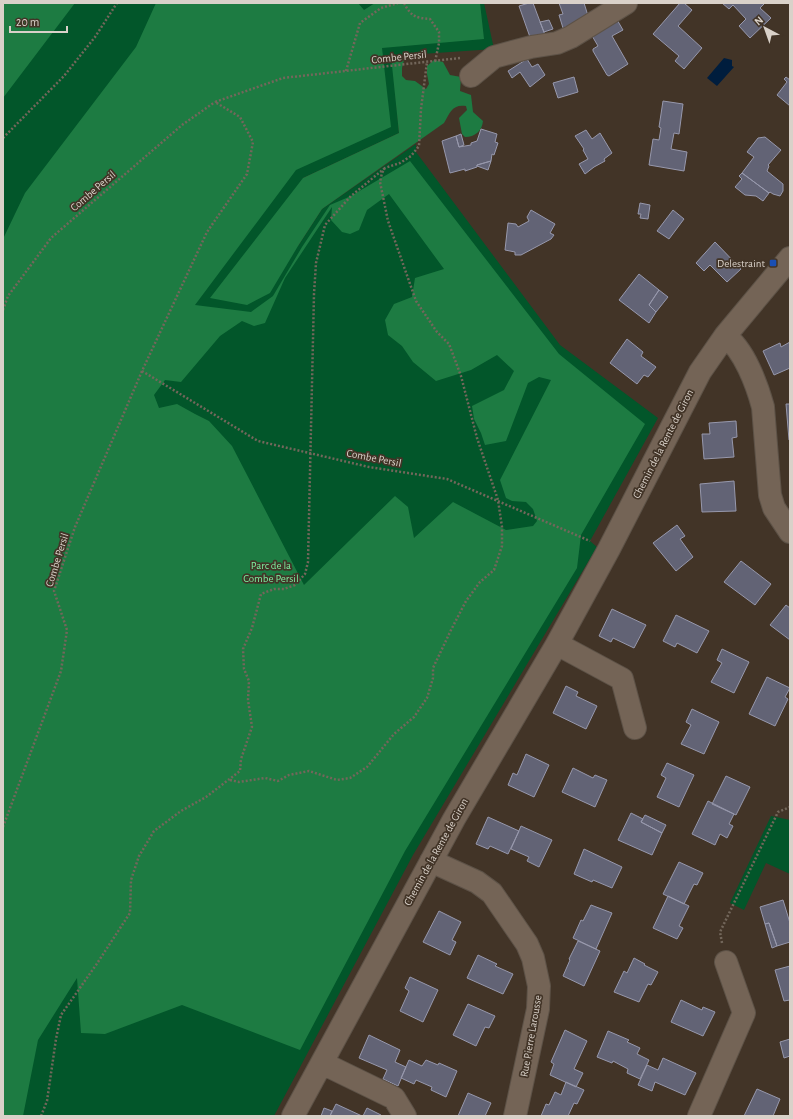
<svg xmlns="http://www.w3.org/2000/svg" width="793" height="1119" viewBox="0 0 793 1119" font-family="'Alegreya Sans',sans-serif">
  <rect width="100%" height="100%" fill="#423427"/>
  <!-- green -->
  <path fill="#02562a" d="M 3,3 L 484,3 L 494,49 L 392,56 L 399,133 L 303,178 L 298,246 L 322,209 L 416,144 L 416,152 L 560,345 L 658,418 L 590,541 L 597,547 L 413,855 L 274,1116 L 3,1116 Z
    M 771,816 L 790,820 L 790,874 L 766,863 L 744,910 L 730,903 Z"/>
  <!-- forest -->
  <path fill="#1d7b42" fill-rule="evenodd" d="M 3,3 L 75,3 L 3,98 Z
    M 156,3 L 358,3 L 364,10 L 375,3 L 480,3 L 484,39 L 382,48 L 391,127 L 296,170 L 195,305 L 251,312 L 273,296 L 302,247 L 330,205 L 351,196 L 410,161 L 559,354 L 645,424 L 581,535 L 577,568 L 405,851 L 300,1050 L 182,1005 L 105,1034 L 81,1033 L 77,978 L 38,1040 L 23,1116 L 3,1116 L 3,239 L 25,193 L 136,47 ZM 389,194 L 444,269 L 415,278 L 412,297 L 394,304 L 385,320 L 388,335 L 402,346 L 413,362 L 436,381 L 471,370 L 497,355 L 514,371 L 504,390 L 472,406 L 474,419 L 481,433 L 485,445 L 506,441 L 528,383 L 539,377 L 551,380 L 500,480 L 506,498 L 512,501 L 526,502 L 533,509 L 537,521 L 533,526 L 506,530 L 453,502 L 414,538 L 408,507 L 395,496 L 304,585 L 232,446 L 209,421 L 195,414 L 177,404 L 159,408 L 154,395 L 165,380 L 181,382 L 220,336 L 242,321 L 254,326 L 265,323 L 285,278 L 332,207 L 331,220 L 342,232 L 350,234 L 359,230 L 367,210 Z
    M 391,56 L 401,56 L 404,60 L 402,68 L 402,76 L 406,80 L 415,81 L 426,89 L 429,84 L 427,74 L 427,66 L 434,60 L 443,62 L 450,75 L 461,77 L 460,91 L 471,95 L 473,112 L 483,121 C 482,131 475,137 465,137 L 462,134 L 459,118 L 467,110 L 466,106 C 452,104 450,113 444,123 L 322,209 L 298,246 L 270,293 L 247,305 L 210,298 L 303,178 L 399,133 Z"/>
  <!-- water -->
  <path fill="#001d3d" d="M 724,58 L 732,60 L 732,66 L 734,67 L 717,86 L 707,78 Z"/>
  <!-- building -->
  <path fill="#626375" stroke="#9798ac" d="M 529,3 L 533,3 L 545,35 L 531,40 L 519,6 Z
    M 559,3 L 584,3 L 589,19 L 563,28 L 559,15 L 563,14 Z
    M 680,3 L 684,3 L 692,10 L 678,26 L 702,48 L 684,69 L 675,61 L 679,56 L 653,34 Z
    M 722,3 L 765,3 L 760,8 L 771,18 L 750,38 L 739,26 L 746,19 L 733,5 L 729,9 Z
    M 616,18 L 623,30 L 612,36 L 628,64 L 609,76 L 607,75 L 593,51 L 593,49 L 598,46 L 591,34 Z
    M 549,20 L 553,29 L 544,32 L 540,22 Z
    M 527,59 L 532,67 L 538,64 L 545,75 L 530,87 L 520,72 L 512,78 L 508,71 Z
    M 574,77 L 578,92 L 558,98 L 553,83 Z
    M 786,77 L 790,80 L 790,106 L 777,95 L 787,82 L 784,79 Z
    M 663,101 L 683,104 L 679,134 L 674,133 L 671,149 L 687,152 L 684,171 L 649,165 L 653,139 L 659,140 L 661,128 L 659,127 Z
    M 481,129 L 497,134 L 495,142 L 498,143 L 494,155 L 492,154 L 491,161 L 477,165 L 477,167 L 465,171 L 465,169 L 450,173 L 442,141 L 456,136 L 459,147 L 471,145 L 471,143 L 477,141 Z
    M 586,130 L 592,139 L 600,133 L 612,153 L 604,159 L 605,161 L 594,167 L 585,174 L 579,164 L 588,159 L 583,150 L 584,149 L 575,136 Z
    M 461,134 L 464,145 L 459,147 L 456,136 Z
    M 765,137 L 781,150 L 768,165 L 769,166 L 767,171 L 783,184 L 783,191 L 780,196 L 773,194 L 770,192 L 769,193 L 742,173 L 754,157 L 747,152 L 758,138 Z
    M 491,161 L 488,170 L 477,166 L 477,165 Z
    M 742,173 L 769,193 L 763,201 L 756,196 L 745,195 L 735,187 L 742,179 L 739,176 Z
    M 640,203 L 650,205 L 648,219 L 640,218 L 641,214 L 638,214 Z
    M 531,210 L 555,224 L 550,233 L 554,235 L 551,239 L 521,255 L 515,255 L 515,252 L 505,250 L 508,223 L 516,224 L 518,227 L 529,221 L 527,217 Z
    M 673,210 L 684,219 L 669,239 L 657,231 Z
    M 715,242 L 741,269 L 727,282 L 710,265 L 704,271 L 696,263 Z
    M 639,274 L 659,290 L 649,305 L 656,312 L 649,323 L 619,300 Z
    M 659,290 L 668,297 L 656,312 L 649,305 Z
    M 627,339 L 643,352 L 641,356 L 656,367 L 648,377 L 644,375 L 637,384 L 610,363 Z
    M 790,342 L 790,368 L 774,375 L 763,351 L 780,343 L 781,347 Z
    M 786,404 L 790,404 L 790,440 L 789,440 Z
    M 736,421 L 737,437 L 732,438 L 734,457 L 704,459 L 702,434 L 710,434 L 709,423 Z
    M 734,481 L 736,511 L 702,512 L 700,484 Z
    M 677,525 L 685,536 L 680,539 L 693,557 L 676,571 L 653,543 Z
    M 741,561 L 771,584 L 755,605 L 724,582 Z
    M 786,605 L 790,608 L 790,640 L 770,625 Z
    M 612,609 L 646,625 L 634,648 L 613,638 L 611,642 L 599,636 Z
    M 676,615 L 709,631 L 697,653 L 677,643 L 675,647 L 663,641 Z
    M 722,649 L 749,662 L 734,693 L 711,682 L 722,663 L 717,660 Z
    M 767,677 L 790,688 L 785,697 L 788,699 L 775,726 L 749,714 Z
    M 566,686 L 578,692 L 576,696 L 597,706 L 586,729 L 553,713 Z
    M 692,709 L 719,722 L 704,754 L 681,744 L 691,725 L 686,722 Z
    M 526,754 L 549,765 L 534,797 L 508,785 L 513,773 L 517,775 Z
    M 667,763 L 694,775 L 679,807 L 657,797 L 666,778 L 661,775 Z
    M 573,768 L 593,778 L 595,775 L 607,780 L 595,807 L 562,792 Z
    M 726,776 L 750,787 L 736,815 L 712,804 Z
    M 708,801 L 734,814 L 729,824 L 733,826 L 727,838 L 720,834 L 715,845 L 692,834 Z
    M 631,813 L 643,819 L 641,822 L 662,833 L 652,855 L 618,840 Z
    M 645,815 L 666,825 L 662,833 L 641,822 Z
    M 488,817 L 519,831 L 508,854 L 490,846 L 488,849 L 476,844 Z
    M 521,826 L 552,840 L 539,867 L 527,861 L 529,857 L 511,849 Z
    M 584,849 L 622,867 L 612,888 L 593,880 L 592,882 L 574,874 Z
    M 679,862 L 703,873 L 697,885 L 694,884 L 684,904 L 663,894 Z
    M 668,896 L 689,906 L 679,926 L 683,928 L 677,939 L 653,928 Z
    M 783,900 L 790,923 L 790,942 L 777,946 L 769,923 L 765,924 L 760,907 Z
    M 591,905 L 612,913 L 596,949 L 573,938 L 581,920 L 583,921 Z
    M 439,911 L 461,922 L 452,940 L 456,942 L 450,955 L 423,942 Z
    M 769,923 L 777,946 L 772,948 L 765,924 Z
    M 578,941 L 600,951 L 584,986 L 563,976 L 570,960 L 569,959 Z
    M 478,955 L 497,964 L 495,966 L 513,974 L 503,994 L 467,978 Z
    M 634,958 L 645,964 L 644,965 L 658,972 L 651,985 L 648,984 L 639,1002 L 614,992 L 624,971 L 627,973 Z
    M 790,966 L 790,1000 L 784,1001 L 775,970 Z
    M 410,977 L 438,990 L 423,1022 L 400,1011 L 409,991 L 405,988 Z
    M 681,1000 L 702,1010 L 703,1007 L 715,1012 L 703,1036 L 671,1022 Z
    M 468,1004 L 495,1016 L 489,1028 L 485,1027 L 476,1046 L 453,1035 Z
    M 565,1030 L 587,1041 L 574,1069 L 583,1073 L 576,1087 L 550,1075 L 554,1064 L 551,1062 Z
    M 608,1031 L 629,1040 L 627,1042 L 640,1048 L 637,1054 L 649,1060 L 640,1079 L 627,1073 L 628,1069 L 613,1061 L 612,1063 L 597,1057 Z
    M 369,1035 L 400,1050 L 395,1062 L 406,1067 L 398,1086 L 383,1079 L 387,1070 L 359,1058 Z
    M 790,1039 L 790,1056 L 784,1058 L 780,1042 Z
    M 663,1058 L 696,1073 L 685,1095 L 655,1082 L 652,1091 L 638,1085 L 647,1065 L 658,1070 Z
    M 409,1060 L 422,1066 L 426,1060 L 438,1065 L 439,1063 L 457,1071 L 446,1097 L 431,1090 L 432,1087 L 416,1080 L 414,1084 L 401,1078 Z
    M 566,1082 L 584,1090 L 577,1104 L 574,1103 L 568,1116 L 541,1116 L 546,1104 L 549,1105 L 555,1092 L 561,1095 Z
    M 757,1089 L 780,1099 L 773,1116 L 744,1116 Z
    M 468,1093 L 491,1103 L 485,1116 L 458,1116 Z
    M 336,1104 L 362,1116 L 330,1116 Z
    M 324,1108 L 332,1111 L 330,1116 L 321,1116 Z
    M 367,1108 L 381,1115 L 380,1116 L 363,1116 Z"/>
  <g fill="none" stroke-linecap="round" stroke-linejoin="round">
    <!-- minor casing -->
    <g stroke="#5d5247" stroke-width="24">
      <path id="minor" d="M 471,76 L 494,57 L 531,47 L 557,43 L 571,37 L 626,3
        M 725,336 C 744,349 757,385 763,407 L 770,495 L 774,508 L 790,532
        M 557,644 L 622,679 L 635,728
        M 431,861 L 477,882 L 492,893 L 527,944 L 533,958 L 539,986 L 538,1009 L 515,1116
        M 322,1063 L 394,1098 L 405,1116
        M 293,1116 L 454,819 L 557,644 L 609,549 L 700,372 L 725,336 L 790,258
        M 699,1116 L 744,1013 L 726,962"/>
    </g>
    <!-- path -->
    <path stroke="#73675b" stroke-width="2.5" stroke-dasharray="2 2" stroke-linecap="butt" d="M 404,3 C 411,16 415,18 430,19 L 439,32 L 439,43 L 435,62
      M 460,58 L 283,78 L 215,102 L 240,117 L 253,142 L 247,174 L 207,232 L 142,371 L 258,441 L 369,467 L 447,479 L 590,541
      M 346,71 L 360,23 L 381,8 L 398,3
      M 3,138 L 64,76 L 95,37 L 117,3
      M 3,310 L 8,296 L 51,238 L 182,125 L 215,102
      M 230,780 L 239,782 L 265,778 L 278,781 L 289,775 L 309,771 L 337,780 L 350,778 L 367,767 L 394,734 L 414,717 L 427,698 L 433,678 L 433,668 L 451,630 L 466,601 L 480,582 L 494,570 L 502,546 L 502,527 L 498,500 L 477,438 L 461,376 L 449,344 L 437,332 L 416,301 L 388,221 L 380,182 L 382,173 L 385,168 L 400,163 L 411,156 L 419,146 L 421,109 L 427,62
      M 3,827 L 61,671 L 67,630 L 54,591 L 75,527 L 142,371
      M 722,943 L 720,932 L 778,812 L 790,807
      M 41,1116 L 47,1101 L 56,1039 L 61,1015 L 96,965 L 130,913 L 131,880 L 139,856 L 154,831 L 181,811 L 206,797 L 240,771 L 241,759 L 252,727 L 248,700 L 249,681 L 244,669 L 243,649 L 252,628 L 261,594 L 274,589 L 284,589 L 295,585 L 305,574 L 308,562 L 314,294 L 316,263 L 325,225 L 351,196 L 385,168"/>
    <!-- minor -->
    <use href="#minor" stroke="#746456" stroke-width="22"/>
  </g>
  <!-- markers -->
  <rect fill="#1a4fb4" stroke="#423427" stroke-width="1.5" x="769" y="259" width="8" height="8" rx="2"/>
  <g text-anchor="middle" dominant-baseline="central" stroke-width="3.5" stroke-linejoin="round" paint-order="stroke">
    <!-- street labels -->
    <g font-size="11" fill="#d9d1c9" stroke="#423427">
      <text transform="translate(399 57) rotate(-6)">Combe Persil</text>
      <text transform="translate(93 191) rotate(-41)">Combe Persil</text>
      <text transform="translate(663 444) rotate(-63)">Chemin de la Rente de Giron</text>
      <text transform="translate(374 458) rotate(11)">Combe Persil</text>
      <text transform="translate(57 560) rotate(-73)">Combe Persil</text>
      <text transform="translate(436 852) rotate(-61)">Chemin de la Rente de Giron</text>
      <text transform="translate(531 1036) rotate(-80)">Rue Pierre Larousse</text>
    </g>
    <!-- poi labels -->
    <g font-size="11" fill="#d9d1c9" stroke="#423427" text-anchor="end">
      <text x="765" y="263">Delestraint</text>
    </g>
    <!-- park labels -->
    <g font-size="11" fill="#7cefa0" stroke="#423427">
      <text x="271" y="565">Parc de la<tspan x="271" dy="13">Combe Persil</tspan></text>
    </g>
  </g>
  <!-- border -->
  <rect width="793" height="1119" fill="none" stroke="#d9d1c9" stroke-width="8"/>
  <!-- north arrow -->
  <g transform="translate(765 28) rotate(319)" stroke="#423427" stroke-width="3" paint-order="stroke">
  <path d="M0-3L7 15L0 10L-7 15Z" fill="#d9d1c9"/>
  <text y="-6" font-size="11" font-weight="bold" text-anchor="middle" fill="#d9d1c9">N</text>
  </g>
  <!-- scale -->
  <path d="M10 26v6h57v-6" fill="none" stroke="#d9d1c9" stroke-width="2"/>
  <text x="16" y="26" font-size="12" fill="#d9d1c9" stroke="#423427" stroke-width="3" paint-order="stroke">20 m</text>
</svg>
